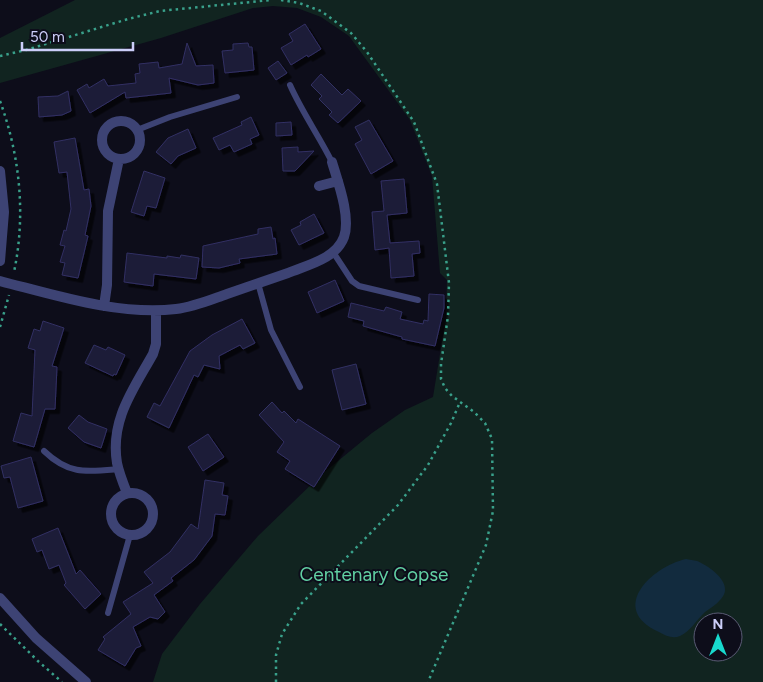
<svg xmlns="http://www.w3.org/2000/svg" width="763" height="682" viewBox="0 0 763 682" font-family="Figtree,sans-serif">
  <defs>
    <filter id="shadow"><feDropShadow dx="4.5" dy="4.5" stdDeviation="0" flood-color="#0009"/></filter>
  </defs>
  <rect width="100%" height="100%" fill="#0d0d1a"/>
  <!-- green -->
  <path fill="#112420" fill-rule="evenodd" d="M 75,0 L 763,0 L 763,682 L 153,682 L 162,654 L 200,604 L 258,536 L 321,475 L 372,433 L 405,410 L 433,397 L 446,317 L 447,280 L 440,273 L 432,176 L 410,120 L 349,36 L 321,17 L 297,8 L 273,6 L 253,8 L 161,38 L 0,83 L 0,38 ZM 703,622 L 733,622 L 733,652 L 703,652 Z"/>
  <!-- water -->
  <path fill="#122b3e" d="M 686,559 C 689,560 694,560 697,561 C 707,565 726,578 725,590 C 725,594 722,598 720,600 C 716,605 710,608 705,612 C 697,619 690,632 680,636 C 673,639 666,636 659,632 C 608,609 651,567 686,559 Z"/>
  <!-- building -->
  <path fill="#1c1b39" stroke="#323063" filter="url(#shadow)" d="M 305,24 L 321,49 L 308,57 L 307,55 L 291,65 L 281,48 L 293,41 L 289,34 Z
    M 187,43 L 196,66 L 213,65 L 214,83 L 198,85 L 169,78 L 171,93 L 126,98 L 125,92 L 90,113 L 77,90 L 87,84 L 89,88 L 104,79 L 108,86 L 136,83 L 135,74 L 140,73 L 139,64 L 158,62 L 159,68 L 182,64 Z
    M 248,43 L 249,47 L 252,47 L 254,70 L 225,73 L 222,51 L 233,50 L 233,44 Z
    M 278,61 L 287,73 L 276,80 L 268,68 Z
    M 321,74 L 342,95 L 348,89 L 361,101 L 338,123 L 329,115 L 332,112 L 319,99 L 322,96 L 311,85 Z
    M 68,91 L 71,111 L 62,115 L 39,117 L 38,97 L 58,96 Z
    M 251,117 L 259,135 L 250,139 L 252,144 L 234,152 L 230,145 L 219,150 L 213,138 L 242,125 L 241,122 Z
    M 369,120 L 393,161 L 371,174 L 355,144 L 362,140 L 355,127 Z
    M 291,122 L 292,135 L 276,136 L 276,123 Z
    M 188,129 L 196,148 L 178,156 L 171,164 L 156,152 L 168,138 Z
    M 75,138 L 84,190 L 89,189 L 91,206 L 85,235 L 88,236 L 78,278 L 62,275 L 65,263 L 60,262 L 65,246 L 60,245 L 64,230 L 66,231 L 71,209 L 67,172 L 59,173 L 54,142 Z
    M 298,147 L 298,152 L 314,151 L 295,171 L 283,171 L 282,148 Z
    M 144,171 L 165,178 L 156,208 L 147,206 L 144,216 L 131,212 Z
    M 404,179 L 407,213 L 387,215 L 390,243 L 419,241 L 420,253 L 412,254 L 414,276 L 391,278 L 389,248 L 375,250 L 372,212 L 384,211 L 381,181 Z
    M 314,214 L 324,233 L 299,245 L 291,230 L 301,225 L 300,222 Z
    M 271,227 L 273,239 L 275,238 L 277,254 L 239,259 L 240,263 L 219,268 L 202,267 L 203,246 L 258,234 L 258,229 Z
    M 127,253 L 167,258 L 167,256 L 180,258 L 181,255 L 199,258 L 196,279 L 154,274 L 153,286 L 124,282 Z
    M 335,280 L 344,301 L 317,313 L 308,292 Z
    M 429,294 L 444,295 L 444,308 L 435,346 L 402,339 L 402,337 L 363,326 L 364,321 L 348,317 L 351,303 L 384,311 L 386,307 L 402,312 L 400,319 L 423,324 L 424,320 L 428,321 Z
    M 242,319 L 255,343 L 243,349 L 240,345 L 219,356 L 220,369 L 204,365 L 198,377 L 194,375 L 169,428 L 147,417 L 154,403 L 160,406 L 190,351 L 212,335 Z
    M 43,321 L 64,328 L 52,366 L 57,367 L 55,409 L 45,409 L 34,447 L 13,441 L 21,413 L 32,416 L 35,350 L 28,348 L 34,329 L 40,331 Z
    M 94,345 L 106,350 L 108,347 L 125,355 L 116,375 L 114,374 L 113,376 L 85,363 Z
    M 356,364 L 366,404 L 342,410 L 332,370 Z
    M 272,402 L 282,413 L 284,411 L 296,423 L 298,419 L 340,446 L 314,487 L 285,469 L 290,461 L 277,452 L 284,442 L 259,415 Z
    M 79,415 L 88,422 L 107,429 L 101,448 L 84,442 L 68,428 Z
    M 208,434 L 224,457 L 203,471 L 188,447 Z
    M 31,457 L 43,501 L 18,508 L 10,477 L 4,478 L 1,466 Z
    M 205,480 L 224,483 L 222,495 L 228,496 L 225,515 L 215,514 L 212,536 L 194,560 L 171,578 L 173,581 L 154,595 L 165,612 L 158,619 L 150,617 L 133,627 L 141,646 L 136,648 L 125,666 L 98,650 L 105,639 L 103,637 L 131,614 L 123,602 L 153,583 L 144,572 L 170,552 L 191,524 L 198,529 Z
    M 58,528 L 76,574 L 80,570 L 101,594 L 85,609 L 64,585 L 66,583 L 59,565 L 49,569 L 42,550 L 37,552 L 32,539 Z"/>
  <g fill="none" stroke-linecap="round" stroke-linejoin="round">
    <!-- path -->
    <path stroke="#39a08a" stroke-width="2.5" stroke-dasharray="2.5 4" stroke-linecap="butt" d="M 281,0 L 299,3 L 321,11 L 351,33 L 367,52 L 414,122 L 437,184 L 449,283 L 448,316 L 441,364 L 441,379 L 445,388 L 452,396 L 474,412 L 485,423 L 492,439 L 493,511 L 486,545 L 428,682
      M 0,56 L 26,50 L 128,19 L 160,11 L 271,0
      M 0,101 C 20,156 26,215 14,272
      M 0,327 L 9,295
      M 0,624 L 39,662 L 62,682
      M 276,682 L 276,655 L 282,634 L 301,604 L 398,505 L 428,465 L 451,423 L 460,402"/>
    <!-- lane -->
    <path stroke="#3d4374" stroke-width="6" d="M 290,85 C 302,112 319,136 332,162
      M 137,130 L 170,117 L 237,97
      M 333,252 L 352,281 L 359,286 L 418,300
      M 258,283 L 271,330 L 300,387
      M 44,451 C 69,475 86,472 119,469
      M 108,613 L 130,535"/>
    <!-- street -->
    <path stroke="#3d4374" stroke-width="10" d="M102 140a19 19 0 1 1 38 0a19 19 0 1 1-38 0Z
      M 0,171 L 4,212 L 0,261
      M 319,186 L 338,181
      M 0,281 C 55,295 120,316 176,309 C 194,307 210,300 227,294 C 247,287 268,280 288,273 C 307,265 336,259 344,237 C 351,217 338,182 332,162
      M 104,306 L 107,285 L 108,211 L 119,159
      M111 514a21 21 0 1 1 42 0a21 21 0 1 1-42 0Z
      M 127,493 C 123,483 119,473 117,463 C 110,420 133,390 153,354 L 156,344 L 156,311
      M 0,598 L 36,638 L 86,682"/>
  </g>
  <g text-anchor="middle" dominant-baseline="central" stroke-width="4" stroke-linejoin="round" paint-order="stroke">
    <!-- park labels -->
    <g font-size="19" fill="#61d0a3" stroke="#0d0d1a">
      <text x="374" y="574">Centenary Copse</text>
    </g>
  </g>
  <!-- north arrow -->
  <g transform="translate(718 637)"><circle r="24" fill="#0d0d1a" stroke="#595a73"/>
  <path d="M0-4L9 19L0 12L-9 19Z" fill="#18d9ce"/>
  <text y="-8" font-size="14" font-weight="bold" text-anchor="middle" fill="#cccef9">N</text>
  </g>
  <!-- scale -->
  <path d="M22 42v8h111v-8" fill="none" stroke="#cccef9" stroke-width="2.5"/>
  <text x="30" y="42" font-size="15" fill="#cccef9" stroke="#0d0d1a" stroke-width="4" paint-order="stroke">50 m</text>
</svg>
